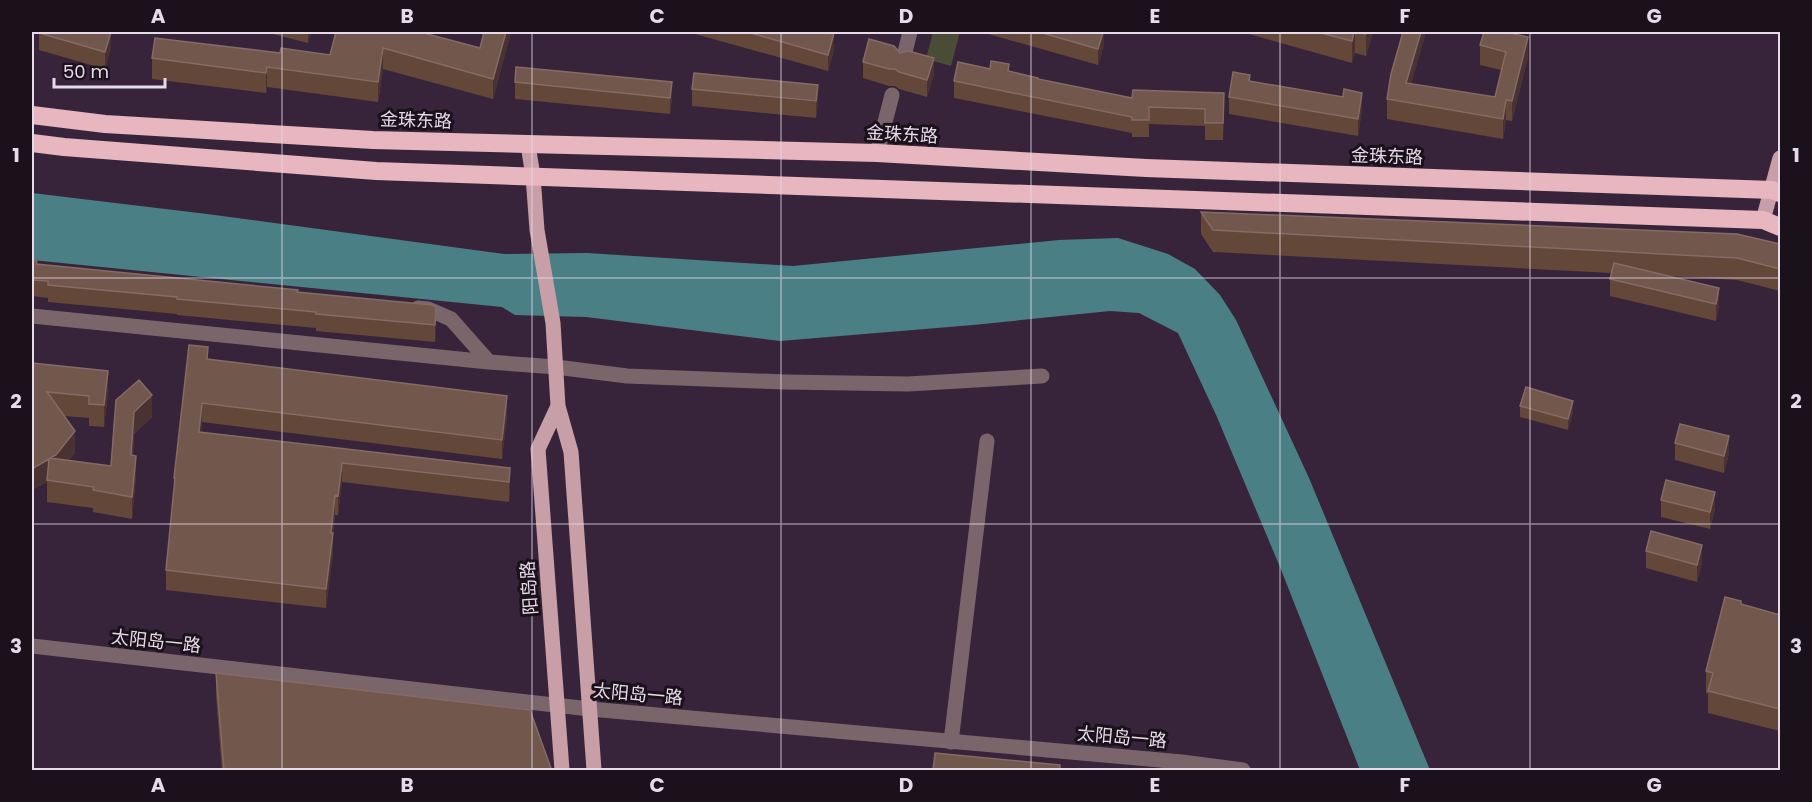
<svg xmlns="http://www.w3.org/2000/svg" width="1812" height="802" viewBox="0 0 1812 802" font-family="Poppins,'Noto Sans SC',sans-serif">
  <rect width="100%" height="100%" fill="#37243b"/>
  <!-- green -->
  <path fill="#4a4c35" d="M 933,32 L 960,32 L 951,66 L 926,59 Z"/>
  <!-- water -->
  <path fill="#4a8085" d="M 32,193 L 207,214 L 504,254 L 587,253 L 793,266 L 1059,240 L 1118,238 L 1168,254 L 1195,269 L 1220,295 L 1236,320 L 1309,478 L 1430,770 L 1360,770 L 1280,567 L 1217,417 L 1178,333 L 1139,313 L 1110,311 L 973,325 L 780,341 L 586,317 L 515,315 L 502,307 L 32,260 Z"/>
  <g fill="none" stroke-linecap="round" stroke-linejoin="round">
    <!-- minor -->
    <path stroke="#7a666a" stroke-width="15" d="M 903,60 L 910,32
      M 877,153 L 892,95
      M 418,308 L 428,309 L 451,319 L 489,362
      M 32,316 L 489,362 L 556,367 L 627,376 L 785,382 L 908,384 L 1042,376
      M 32,646 L 590,709 L 1182,762 L 1243,770
      M 951,742 L 987,441"/>
    <!-- major -->
    <path stroke="#c89fa7" stroke-width="15" d="M 528,145 L 533,176 L 537,230 L 553,323 L 558,406 L 571,452 L 594,770
      M 1763,220 L 1780,158
      M 558,406 L 538,449 L 562,770"/>
    <!-- highway -->
    <path stroke="#e7b6bf" stroke-width="18" d="M 32,115 L 105,124 L 373,140 L 877,153 L 1146,168 L 1772,190 L 1780,193
      M 32,143 L 64,147 L 376,171 L 1763,220 L 1780,227"/>
  </g>
  <!-- wall -->
  <path fill="#634739" d="M 265,32 L 311,32 L 308,43 Z
    M 336,32 L 480,48 L 511,32 L 493,99 L 383,69 L 378,102 L 267,87 L 266,93 L 152,79 L 152,58 L 280,53 L 330,55 Z
    M 688,32 L 829,32 L 834,50 L 828,71 Z
    M 981,32 L 1104,32 L 1104,45 L 1098,65 Z
    M 1242,32 L 1373,32 L 1366,56 L 1355,53 L 1352,63 Z
    M 1426,32 L 1411,84 L 1495,97 L 1501,70 L 1480,65 L 1480,45 L 1508,32 L 1528,57 L 1512,121 L 1506,120 L 1503,139 L 1387,119 L 1387,99 Z
    M 39,33 L 111,47 L 105,69 L 39,50 Z
    M 900,53 L 934,74 L 927,97 L 899,89 L 895,86 L 889,86 L 863,78 L 863,62 Z
    M 990,69 L 1009,72 L 1038,79 L 1132,98 L 1224,109 L 1223,140 L 1205,140 L 1205,126 L 1149,124 L 1149,137 L 1132,137 L 1132,133 L 954,98 L 954,81 Z
    M 1250,81 L 1362,109 L 1358,136 L 1229,114 L 1229,97 Z
    M 515,82 L 672,82 L 672,99 L 670,114 L 515,99 Z
    M 692,89 L 818,102 L 816,118 L 692,106 Z
    M 1201,212 L 1780,244 L 1780,291 L 1737,280 L 1668,276 L 1719,305 L 1716,321 L 1610,296 L 1610,279 L 1611,273 L 1213,252 L 1201,234 Z
    M 32,260 L 37,264 L 298,292 L 436,323 L 435,342 L 316,331 L 316,328 L 177,315 L 177,314 L 48,302 L 48,298 L 32,296 Z
    M 208,360 L 507,416 L 502,459 L 202,422 L 201,432 L 510,468 L 510,488 L 509,502 L 342,482 L 338,515 L 335,515 L 333,535 L 333,553 L 326,608 L 166,590 L 166,570 L 174,491 L 174,478 Z
    M 32,363 L 108,393 L 104,427 L 89,426 L 89,418 L 64,416 L 75,453 L 69,460 L 111,466 L 116,400 L 152,417 L 134,434 L 133,455 L 136,477 L 132,519 L 93,512 L 93,508 L 47,502 L 47,482 L 32,490 Z
    M 1520,406 L 1573,412 L 1568,430 L 1520,417 Z
    M 1675,443 L 1729,453 L 1724,473 L 1675,460 Z
    M 1661,500 L 1715,509 L 1710,529 L 1661,517 Z
    M 1646,551 L 1702,562 L 1697,582 L 1646,568 Z
    M 1741,604 L 1780,615 L 1780,731 L 1708,713 L 1708,694 L 1706,693 L 1706,671 Z
    M 216,673 L 552,771 L 222,771 L 216,695 Z"/>
  <!-- shaded-wall -->
  <path fill="#4b3232" d="M 111,32 L 111,47 L 105,69 L 105,52 Z
    M 308,32 L 311,32 L 308,43 Z
    M 506,32 L 511,32 L 493,99 L 493,79 Z
    M 1103,32 L 1104,32 L 1104,45 L 1098,65 L 1098,49 Z
    M 1355,32 L 1355,53 L 1352,63 L 1352,41 Z
    M 1367,32 L 1373,32 L 1366,56 L 1366,34 Z
    M 1421,32 L 1426,32 L 1406,103 L 1406,83 Z
    M 834,33 L 834,50 L 828,71 L 828,55 Z
    M 1528,37 L 1528,57 L 1512,121 L 1512,101 Z
    M 383,48 L 383,69 L 378,102 L 378,82 Z
    M 934,58 L 934,74 L 927,97 L 927,80 Z
    M 267,67 L 267,87 L 266,93 L 266,73 Z
    M 672,82 L 672,99 L 670,114 L 670,98 Z
    M 818,85 L 818,102 L 816,118 L 816,101 Z
    M 1362,93 L 1362,109 L 1358,136 L 1358,119 Z
    M 1506,100 L 1506,120 L 1503,139 L 1503,119 Z
    M 1719,288 L 1719,305 L 1716,321 L 1716,304 Z
    M 436,307 L 436,323 L 435,342 L 435,325 Z
    M 108,371 L 108,393 L 104,427 L 104,405 Z
    M 152,395 L 152,417 L 134,434 L 131,477 L 131,455 L 134,412 Z
    M 507,396 L 507,416 L 502,459 L 502,440 Z
    M 1573,401 L 1573,412 L 1568,430 L 1568,419 Z
    M 202,403 L 202,422 L 199,452 L 199,432 Z
    M 75,431 L 75,453 L 56,477 L 50,458 Z
    M 1729,436 L 1729,453 L 1724,473 L 1724,456 Z
    M 136,456 L 136,477 L 132,519 L 132,497 Z
    M 49,459 L 47,482 L 32,490 L 32,469 Z
    M 342,463 L 342,482 L 338,515 L 338,496 Z
    M 510,468 L 510,488 L 509,502 L 509,482 Z
    M 1715,492 L 1715,509 L 1710,529 L 1710,512 Z
    M 335,495 L 335,515 L 333,535 L 333,553 L 326,608 L 326,589 L 331,533 Z
    M 1702,545 L 1702,562 L 1697,582 L 1697,565 Z"/>
  <!-- building -->
  <path fill="#71574c" stroke="#846b65" stroke-width="1.5" d="M 39,32 L 111,32 L 105,52 L 39,33 Z
    M 336,32 L 420,32 L 480,48 L 484,32 L 506,32 L 493,79 L 383,48 L 378,82 L 267,67 L 266,73 L 152,58 L 155,38 L 280,53 L 281,48 L 330,55 Z
    M 747,32 L 829,32 L 834,33 L 828,55 Z
    M 1039,32 L 1103,32 L 1098,49 Z
    M 1317,32 L 1354,32 L 1352,41 Z
    M 1356,32 L 1367,32 L 1366,34 Z
    M 1403,32 L 1421,32 L 1406,83 L 1495,97 L 1506,52 L 1480,45 L 1484,32 L 1504,32 L 1528,37 L 1512,101 L 1506,100 L 1503,119 L 1387,99 L 1391,74 Z
    M 869,39 L 894,46 L 900,53 L 909,51 L 934,58 L 927,80 L 899,72 L 895,69 L 889,69 L 863,62 Z
    M 991,61 L 1009,64 L 1008,71 L 1038,78 L 1038,79 L 1132,98 L 1133,90 L 1224,93 L 1223,123 L 1205,123 L 1205,109 L 1149,107 L 1149,120 L 1132,120 L 1132,117 L 954,81 L 958,62 L 990,69 Z
    M 516,67 L 672,82 L 670,98 L 515,82 Z
    M 1233,72 L 1250,75 L 1249,81 L 1343,97 L 1344,89 L 1362,93 L 1358,119 L 1229,97 Z
    M 694,73 L 818,85 L 816,101 L 692,89 Z
    M 1201,212 L 1737,234 L 1780,244 L 1780,269 L 1737,258 L 1213,230 Z
    M 32,260 L 37,261 L 36,264 L 298,290 L 297,292 L 432,305 L 436,307 L 435,325 L 316,314 L 316,312 L 177,299 L 177,297 L 48,285 L 48,281 L 32,280 Z
    M 1614,263 L 1719,288 L 1716,304 L 1610,279 Z
    M 189,345 L 208,347 L 207,359 L 507,396 L 502,440 L 202,403 L 199,432 L 510,468 L 509,482 L 342,463 L 338,496 L 335,495 L 331,533 L 333,533 L 326,589 L 166,570 L 175,478 L 174,478 Z
    M 32,363 L 108,371 L 104,405 L 89,404 L 89,396 L 47,392 L 75,431 L 56,455 L 50,458 L 111,466 L 116,400 L 139,380 L 152,395 L 134,412 L 131,455 L 136,456 L 132,497 L 93,490 L 94,487 L 47,480 L 49,459 L 32,469 Z
    M 1526,387 L 1573,401 L 1568,419 L 1520,406 Z
    M 1680,424 L 1729,436 L 1724,456 L 1675,443 Z
    M 1666,480 L 1715,492 L 1710,512 L 1661,500 Z
    M 1651,531 L 1702,545 L 1697,565 L 1646,551 Z
    M 1725,597 L 1741,601 L 1741,604 L 1780,615 L 1780,709 L 1708,691 L 1713,673 L 1706,671 Z
    M 216,673 L 530,710 L 552,771 L 224,771 Z
    M 935,753 L 1060,765 L 1060,771 L 933,770 Z"/>
  <!-- grid -->
  <path fill="none" stroke="#e7dae9" stroke-width="1.5" stroke-opacity="0.55" d="M 282,32 L 282,770M 532,32 L 532,770M 781,32 L 781,770M 1031,32 L 1031,770M 1280,32 L 1280,770M 1530,32 L 1530,770M 32,278 L 1780,278M 32,524 L 1780,524"/>
  <g text-anchor="middle" dominant-baseline="central" stroke-width="6" stroke-linejoin="round" paint-order="stroke">
    <!-- street labels -->
    <g font-size="18" fill="#e7dae9" stroke="#1a111b">
      <text transform="translate(416 120) rotate(2)">金珠东路</text>
      <text transform="translate(902 134) rotate(3)">金珠东路</text>
      <text transform="translate(1387 156) rotate(2)">金珠东路</text>
      <text transform="translate(529 588) rotate(-94)">阳岛路</text>
      <text transform="translate(156 641) rotate(6)">太阳岛一路</text>
      <text transform="translate(638 694) rotate(5)">太阳岛一路</text>
      <text transform="translate(1122 737) rotate(5)">太阳岛一路</text>
    </g>
  </g>
  <!-- border -->
  <rect width="1812" height="802" fill="none" stroke="#1a111b" stroke-width="66"/>
  <!-- scale -->
  <path d="M54 78v9h111v-9" fill="none" stroke="#e7dae9" stroke-width="3"/>
  <text x="63" y="78" font-size="18" fill="#e7dae9" stroke="#1a111b" stroke-width="4.5" paint-order="stroke">50 m</text>
  <rect x="33" y="33" width="1746" height="736" fill="none" stroke="#e7dae9" stroke-width="2"/>
  <g font-size="20" text-anchor="middle" font-weight="bold" fill="#e7dae9">
    <text x="158" y="23">A</text>
    <text x="407" y="23">B</text>
    <text x="657" y="23">C</text>
    <text x="906" y="23">D</text>
    <text x="1155" y="23">E</text>
    <text x="1405" y="23">F</text>
    <text x="1654" y="23">G</text>
    <text x="16" y="162">1</text>
    <text x="1796" y="162">1</text>
    <text x="16" y="408">2</text>
    <text x="1796" y="408">2</text>
    <text x="16" y="653">3</text>
    <text x="1796" y="653">3</text>
    <text x="158" y="792">A</text>
    <text x="407" y="792">B</text>
    <text x="657" y="792">C</text>
    <text x="906" y="792">D</text>
    <text x="1155" y="792">E</text>
    <text x="1405" y="792">F</text>
    <text x="1654" y="792">G</text>
  </g>
</svg>
